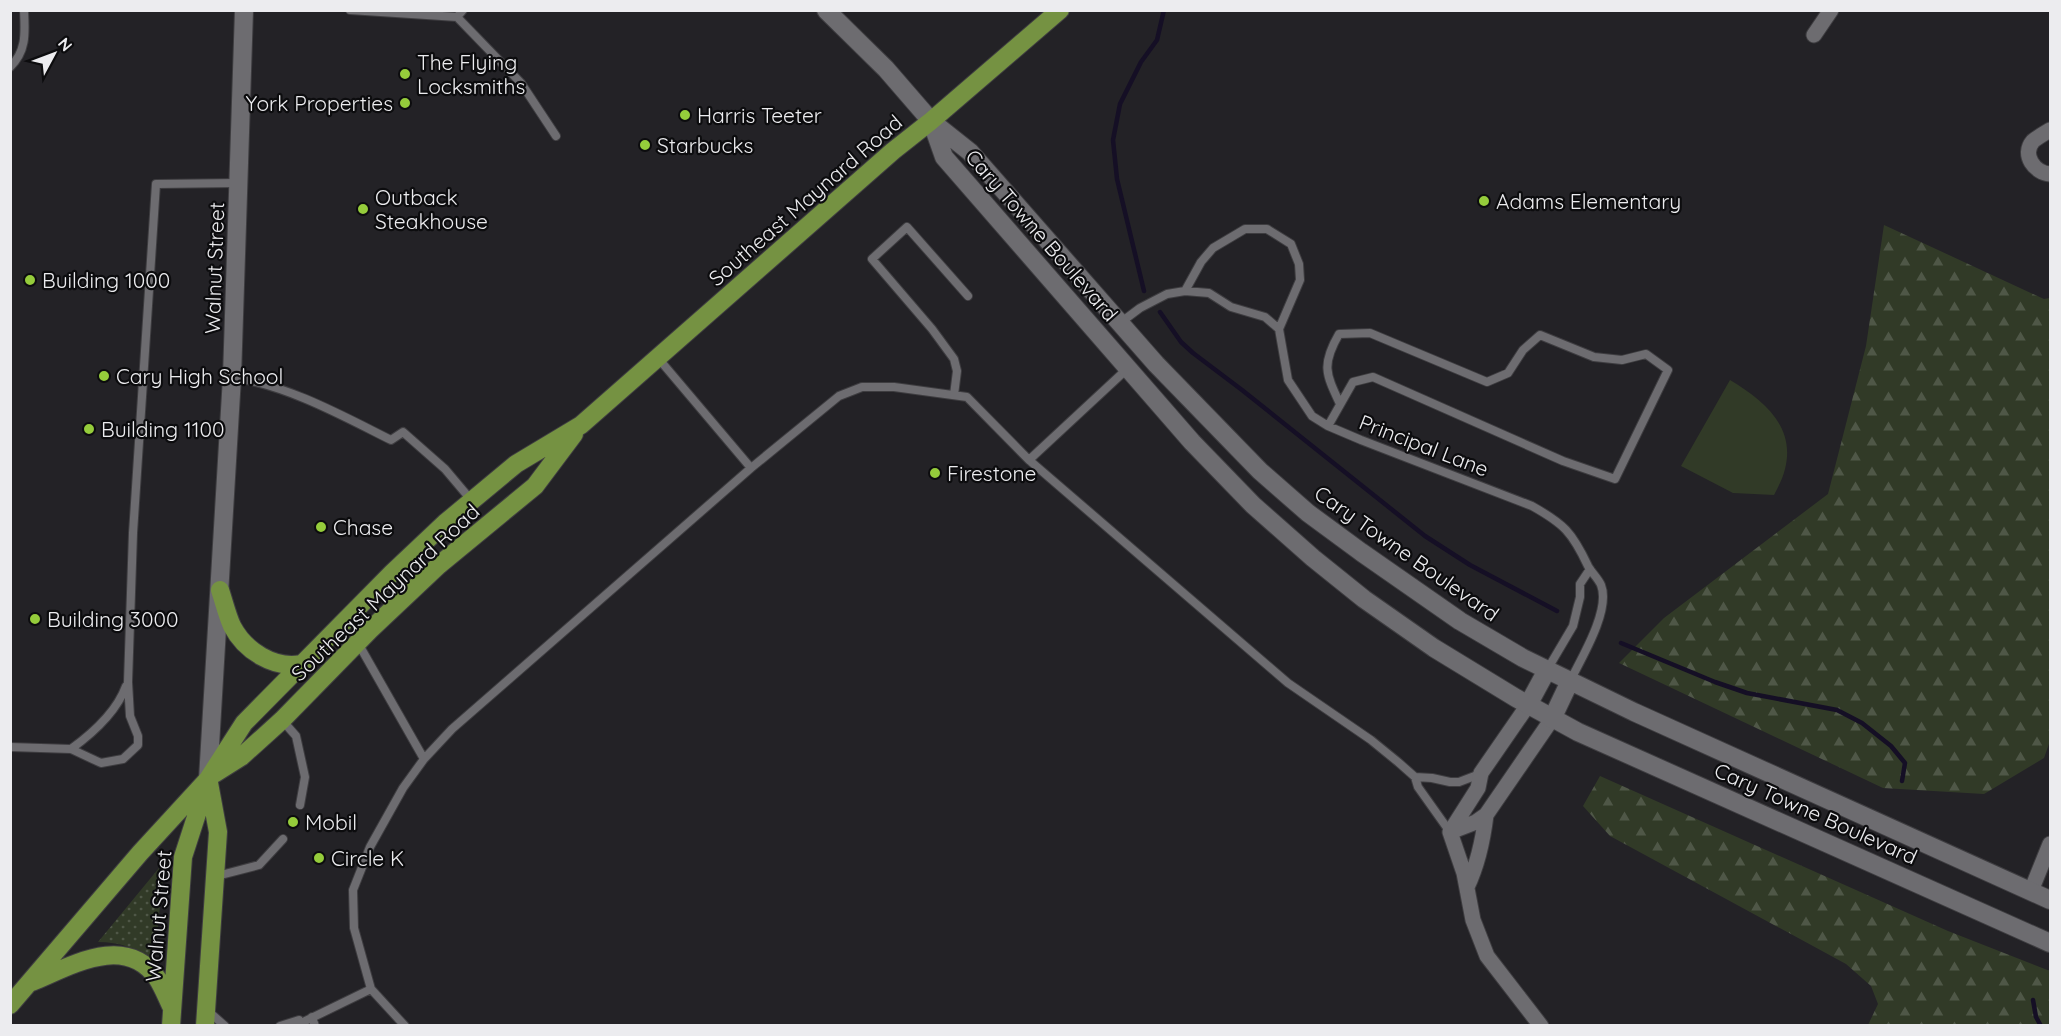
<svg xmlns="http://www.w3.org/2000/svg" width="2061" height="1036" viewBox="0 0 2061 1036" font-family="Quicksand,sans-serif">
  <defs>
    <pattern id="grass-dots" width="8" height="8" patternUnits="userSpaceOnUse" patternTransform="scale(1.5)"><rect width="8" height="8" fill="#313a27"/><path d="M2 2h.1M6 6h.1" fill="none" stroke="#4f5747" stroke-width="1.8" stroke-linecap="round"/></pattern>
    <pattern id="forest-firs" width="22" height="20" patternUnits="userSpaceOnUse" patternTransform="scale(1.5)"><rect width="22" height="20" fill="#313a27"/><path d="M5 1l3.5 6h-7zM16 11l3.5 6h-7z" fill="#4f5747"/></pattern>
  </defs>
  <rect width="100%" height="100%" fill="#232226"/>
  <!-- grass -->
  <path fill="url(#grass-dots)" d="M 159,868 L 163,879 L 154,961 C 136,948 120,942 98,942 Z"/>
  <!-- forest -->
  <path fill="url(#forest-firs)" d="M 1884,225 L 2044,299 L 2050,298 L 2050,741 L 2044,758 L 1984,794 L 1883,788 L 1619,663 L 1664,618 L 1828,494 L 1866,346 Z
    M 1600,776 L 1948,931 L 2050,971 L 2050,1025 L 1868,1025 L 1878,1004 L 1871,986 L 1846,964 L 1610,836 L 1583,806 Z"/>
  <!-- pitch -->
  <path fill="#313a27" d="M 1730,380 C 1763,400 1796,426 1785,469 C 1783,478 1778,487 1774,495 L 1733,493 L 1681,466 Z"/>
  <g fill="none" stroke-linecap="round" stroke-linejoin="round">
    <!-- stream -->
    <path stroke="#150f25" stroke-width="4.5" d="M 1144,291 L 1117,179 L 1113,140 L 1120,104 L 1141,62 L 1157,40 L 1164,10
      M 1160,312 L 1181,342 L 1193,353 L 1242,390 L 1425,536 L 1470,565 L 1557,611
      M 1621,643 L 1715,682 L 1747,693 L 1837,710 L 1862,723 L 1891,746 L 1905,763 L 1902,781
      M 2033,1000 L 2036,1017 L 2041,1026"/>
    <!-- service casing -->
    <g stroke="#3e3d40" stroke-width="10">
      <path id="service" d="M 350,10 L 457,17 L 463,10
        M 457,17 L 521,83 L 556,136
        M 10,67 C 27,51 25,32 24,10
        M 1185,291 L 1201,262 L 1213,248 L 1245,229 L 1267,229 L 1291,244 L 1299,264 L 1300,280 L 1279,329
        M 1120,323 L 1140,308 L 1167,294 L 1185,291 L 1209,293 L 1231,307 L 1265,317 L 1279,329
        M 1279,329 L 1288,380 L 1312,416 L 1328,426 L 1361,440 L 1532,506 C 1564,524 1572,532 1588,566 C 1591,572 1598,578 1601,585 C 1611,610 1581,659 1570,681
        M 658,358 L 751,468
        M 232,377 C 289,386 341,415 391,440 L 403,432 L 445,469 L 472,501
        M 954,395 L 957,371 L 954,359 L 932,329 L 872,259 L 907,227 L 968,296
        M 1328,426 L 1353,382 L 1373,377 L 1563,461 L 1615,479 L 1668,370 L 1646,354 L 1622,360 L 1594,357 L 1540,335 L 1523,350 L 1508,373 L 1487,382 L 1370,333 L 1339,334 C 1321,365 1326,374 1340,404
        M 1029,460 L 1127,369
        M 358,643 L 424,759
        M 1547,670 L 1573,626 L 1580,597 L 1580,584 L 1590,569
        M 282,720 L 296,736 L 305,777 L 300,805
        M 10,747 L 71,749 L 101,763 L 123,759 L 138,745 L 138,736 L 130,716 L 128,682 L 133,533 L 156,184 L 237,183
        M 71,749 C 93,733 117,711 126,686
        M 1415,777 L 1432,778 L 1450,782 L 1459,782 L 1480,774
        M 217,876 L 259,865 L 283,839
        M 208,1011 L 225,1026
        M 312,1017 L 315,1026
        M 280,1026 L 299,1020
        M 295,1026 L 371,989
        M 405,1026 L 371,989 L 354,928 L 353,890 L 370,847 L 403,788 L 424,759 L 452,729 L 751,468 L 839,396 L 862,387 L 894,387 L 967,397 L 1029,460 L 1288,683 L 1371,740 L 1398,762 L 1415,777 L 1418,787 L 1450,832"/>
    </g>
    <!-- minor casing -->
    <g stroke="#3e3d40" stroke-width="17">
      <path id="minor" d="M 1814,35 L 1831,10
        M 2050,130 C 2045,133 2038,137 2033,141 C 2021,155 2035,173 2050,174
        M 1450,832 L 1464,873 L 1473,920 L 1487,956 L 1541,1026
        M 1450,832 L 1476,822 L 1486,815 L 1552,719
        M 1450,832 L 1478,788 L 1481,773 L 1528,705
        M 1467,887 C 1478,864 1483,840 1486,815
        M 2031,891 L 2050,844"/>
    </g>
    <!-- secondary casing -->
    <g stroke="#3e3d40" stroke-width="20">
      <path id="secondary" d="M 826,10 L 886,69 L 931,121 L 970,152 L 1156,364 L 1260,471 L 1308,513 L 1361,552 L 1460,621 L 1523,658 L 1634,712 L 2050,900
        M 932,123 L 944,157 L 1192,442 L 1253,505 L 1313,558 L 1364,599 L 1434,648 L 1516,698 L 1578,732 L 2050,943
        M 1528,705 L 1547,670
        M 1552,719 L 1570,681
        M 208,779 L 232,377 L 244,10"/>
    </g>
    <!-- primary casing -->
    <g stroke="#3e3d40" stroke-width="20">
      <path id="primary" d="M 220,590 C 224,602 227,615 232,626 C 245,651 274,669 301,664
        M 214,774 L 241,757 L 282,720 L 370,630 L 439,565 L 535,486 L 574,434
        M 32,982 C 71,966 125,933 157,978 C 163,987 167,998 172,1008
        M 10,1005 L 140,853 L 208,779 L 244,723 L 392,573 L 445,523 L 516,464 L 581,425 L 893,151 L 931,121 L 1060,10
        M 171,1026 L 183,857 L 206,786
        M 205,1026 L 218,832 L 209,783"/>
    </g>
    <!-- service -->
    <use href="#service" stroke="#6d6c70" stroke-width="8"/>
    <!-- minor -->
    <use href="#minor" stroke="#6d6c70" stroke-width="15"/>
    <!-- secondary -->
    <use href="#secondary" stroke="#6d6c70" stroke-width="18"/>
    <!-- primary -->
    <use href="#primary" stroke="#759242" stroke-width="18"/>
  </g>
  <!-- markers -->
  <g fill="#95cc3b" stroke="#0c0c0e" stroke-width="2">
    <circle cx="405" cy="74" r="6"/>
    <circle cx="405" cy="103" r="6"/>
    <circle cx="685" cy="115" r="6"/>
    <circle cx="645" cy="145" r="6"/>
    <circle cx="1484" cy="201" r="6"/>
    <circle cx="363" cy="209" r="6"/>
    <circle cx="30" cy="280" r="6"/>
    <circle cx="104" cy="376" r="6"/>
    <circle cx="89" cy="429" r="6"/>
    <circle cx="935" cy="473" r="6"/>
    <circle cx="321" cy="527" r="6"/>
    <circle cx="35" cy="619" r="6"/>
    <circle cx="293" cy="822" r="6"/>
    <circle cx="319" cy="858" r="6"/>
  </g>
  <g text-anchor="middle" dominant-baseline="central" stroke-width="4.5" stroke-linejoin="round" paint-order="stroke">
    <!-- poi labels -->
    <g font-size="21" fill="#ececef" stroke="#0c0c0e" text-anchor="start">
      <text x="417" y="62">The Flying<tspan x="417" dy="24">Locksmiths</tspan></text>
      <text x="393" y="103" text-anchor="end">York Properties</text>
      <text x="697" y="115">Harris Teeter</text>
      <text x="657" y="145">Starbucks</text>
      <text x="375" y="197">Outback<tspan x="375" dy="24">Steakhouse</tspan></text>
      <text x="1496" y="201">Adams Elementary</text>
      <text x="42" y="280">Building 1000</text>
      <text x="116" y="376">Cary High School</text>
      <text x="101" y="429">Building 1100</text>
      <text x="947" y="473">Firestone</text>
      <text x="333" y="527">Chase</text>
      <text x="47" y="619">Building 3000</text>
      <text x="305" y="822">Mobil</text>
      <text x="331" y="858">Circle K</text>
    </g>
    <!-- street labels -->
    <g font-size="21" fill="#ececef" stroke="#0c0c0e">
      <text transform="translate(805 200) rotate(-41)">Southeast Maynard Road</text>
      <text transform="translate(1042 235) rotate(49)">Cary Towne Boulevard</text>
      <text transform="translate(214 268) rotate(-88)">Walnut Street</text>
      <text transform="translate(1424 445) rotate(21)">Principal Lane</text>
      <text transform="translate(1407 553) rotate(35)">Cary Towne Boulevard</text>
      <text transform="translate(385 592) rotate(-43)">Southeast Maynard Road</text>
      <text transform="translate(1816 813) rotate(24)">Cary Towne Boulevard</text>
      <text transform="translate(158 916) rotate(-85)">Walnut Street</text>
    </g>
  </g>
  <!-- border -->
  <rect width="2061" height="1036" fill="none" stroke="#ececef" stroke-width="24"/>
  <!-- north arrow -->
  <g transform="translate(54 54) rotate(49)" stroke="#0c0c0e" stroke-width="4.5" paint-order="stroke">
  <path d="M0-4.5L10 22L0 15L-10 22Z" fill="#ececef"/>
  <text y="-9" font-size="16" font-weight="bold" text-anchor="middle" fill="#ececef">N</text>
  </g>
</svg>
